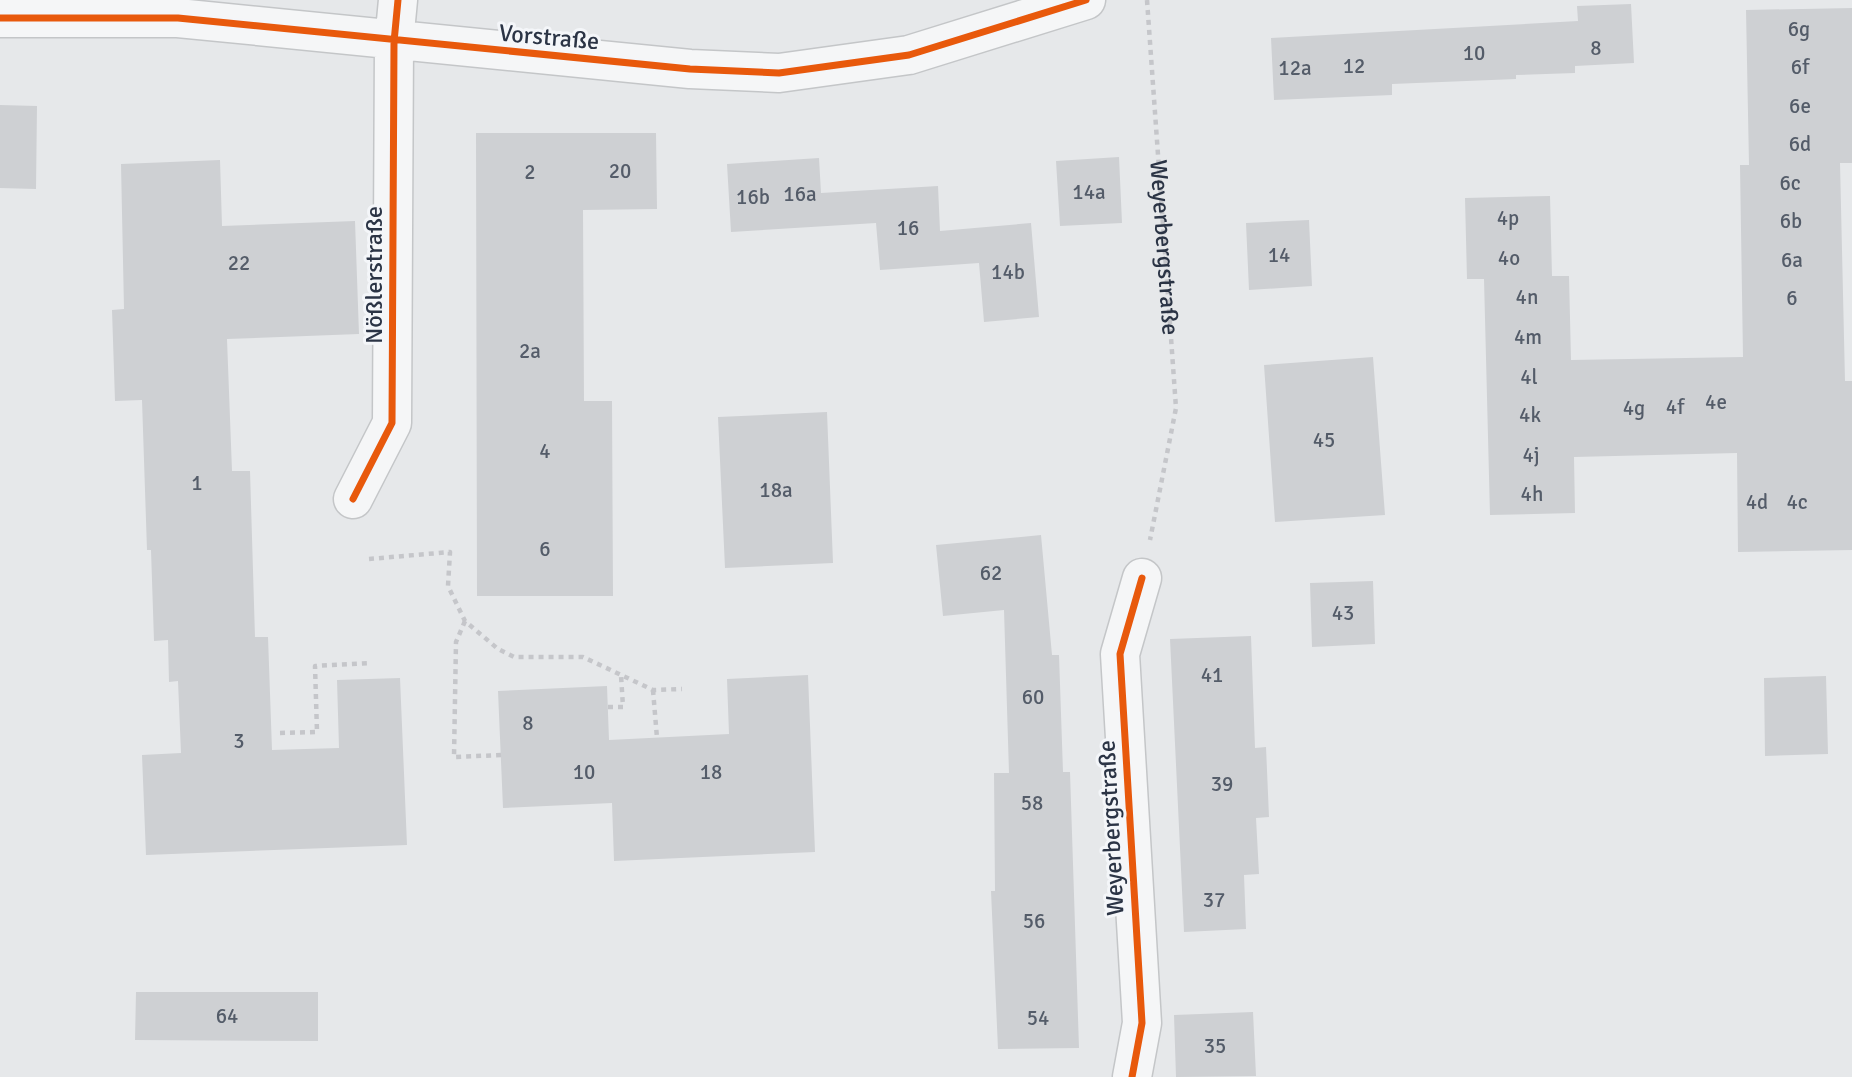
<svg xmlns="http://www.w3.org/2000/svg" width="1852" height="1077" viewBox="0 0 1852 1077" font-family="Signika,sans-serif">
  <rect width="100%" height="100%" fill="#e6e8ea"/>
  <!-- building -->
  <path fill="#ced0d3" d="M 1631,4 L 1634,63 L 1575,66 L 1575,73 L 1516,75 L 1516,79 L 1392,84 L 1392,95 L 1274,100 L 1271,38 L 1578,21 L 1577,6 Z
    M 1852,8 L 1852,163 L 1840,163 L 1845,381 L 1852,381 L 1852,550 L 1738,552 L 1737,453 L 1574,457 L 1575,513 L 1490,515 L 1484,279 L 1467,279 L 1465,198 L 1550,196 L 1552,276 L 1569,276 L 1571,360 L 1743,357 L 1740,165 L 1749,165 L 1746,10 Z
    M 0,105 L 37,106 L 36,189 L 0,188 Z
    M 476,133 L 656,133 L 657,209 L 583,210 L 584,401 L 612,401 L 613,596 L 477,596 Z
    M 1119,157 L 1122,223 L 1060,226 L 1056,161 Z
    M 819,158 L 821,193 L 938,186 L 940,231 L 1031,223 L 1039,317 L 984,322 L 979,263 L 880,270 L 876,223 L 731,232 L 727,164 Z
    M 220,160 L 222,226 L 355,221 L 359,334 L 227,339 L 232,471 L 250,471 L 255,637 L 268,637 L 272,750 L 339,748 L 337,680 L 400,678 L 407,845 L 146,855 L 142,755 L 181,753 L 178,681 L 169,682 L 168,640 L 154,641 L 151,550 L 147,550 L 142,400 L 115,401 L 112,310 L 124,309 L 121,164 Z
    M 1309,220 L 1312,286 L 1249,290 L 1246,223 Z
    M 1373,357 L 1385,515 L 1275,522 L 1264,365 Z
    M 827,412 L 833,563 L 725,568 L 718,417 Z
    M 1041,535 L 1052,655 L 1059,655 L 1063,772 L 1070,772 L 1079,1048 L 998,1049 L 991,891 L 995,891 L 994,773 L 1009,773 L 1004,610 L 943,616 L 936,545 Z
    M 1373,581 L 1375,644 L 1312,647 L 1310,583 Z
    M 1251,636 L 1255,748 L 1266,747 L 1269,817 L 1256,818 L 1259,874 L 1244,875 L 1246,929 L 1184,932 L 1170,639 Z
    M 808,675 L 815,852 L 614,861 L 612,803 L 503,808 L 498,691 L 607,686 L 609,740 L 729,734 L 727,679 Z
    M 1826,676 L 1828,754 L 1765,756 L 1764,678 Z
    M 136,992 L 318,992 L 318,1041 L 135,1040 Z
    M 1253,1012 L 1256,1076 L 1176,1077 L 1174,1015 Z"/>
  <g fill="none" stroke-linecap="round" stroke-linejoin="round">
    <!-- minor casing -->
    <g stroke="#c4c6c8" stroke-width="41">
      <path id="minor" d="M 0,18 L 178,18 L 690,69 L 779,73 L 909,55 L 1086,0
        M 353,499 L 392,423 L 394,42 L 398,0
        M 1132,1077 L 1142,1023 L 1120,654 L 1142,578"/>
    </g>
    <!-- path -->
    <g stroke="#c5c6ca" stroke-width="4.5" stroke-dasharray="5 5" stroke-linecap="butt">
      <path id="s1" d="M 1147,0 L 1176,408 L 1150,540"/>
      <path d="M 369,559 L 450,552 L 448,586 L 465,621 L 498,649 L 514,657 L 583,657 L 653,690 L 682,689"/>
      <path d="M 465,621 L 456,642 L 454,757 L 501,755"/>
      <path d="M 653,690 L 657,738"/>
      <path d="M 608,707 L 623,707 L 621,675"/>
      <path d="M 280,733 L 317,732 L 315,666 L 370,663"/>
    </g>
    <!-- minor -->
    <use href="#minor" stroke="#f5f6f7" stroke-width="38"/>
    <!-- cycleway casing -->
    <g stroke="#f4f6f9" stroke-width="11">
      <path id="cycleway" d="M 0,18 L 178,18 L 690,69 L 779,73 L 909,55 L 1086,0
        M 353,499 L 392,423 L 394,42 L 398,0
        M 1132,1077 L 1142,1023 L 1120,654 L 1142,578"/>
    </g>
    <!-- cycleway -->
    <use href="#cycleway" stroke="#e8590c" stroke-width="7"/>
  </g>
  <g text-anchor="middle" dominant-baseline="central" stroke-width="6" stroke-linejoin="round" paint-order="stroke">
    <!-- number labels -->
    <g font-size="21" fill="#545c69">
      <text x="1799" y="29">6g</text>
      <text x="1596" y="48">8</text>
      <text x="1474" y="53">10</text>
      <text x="1354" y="66">12</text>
      <text x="1800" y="67">6f</text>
      <text x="1295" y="68">12a</text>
      <text x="1800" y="106">6e</text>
      <text x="1800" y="144">6d</text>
      <text x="620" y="171">20</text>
      <text x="530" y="172">2</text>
      <text x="1790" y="183">6c</text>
      <text x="1089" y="192">14a</text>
      <text x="800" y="194">16a</text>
      <text x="753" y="197">16b</text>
      <text x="1508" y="218">4p</text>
      <text x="1791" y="221">6b</text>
      <text x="908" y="228">16</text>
      <text x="1279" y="255">14</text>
      <text x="1509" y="258">4o</text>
      <text x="1792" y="260">6a</text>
      <text x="239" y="263">22</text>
      <text x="1008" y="272">14b</text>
      <text x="1527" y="297">4n</text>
      <text x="1792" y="298">6</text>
      <text x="1528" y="337">4m</text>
      <text x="530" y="351">2a</text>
      <text x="1529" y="377">4l</text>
      <text x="1716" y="402">4e</text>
      <text x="1675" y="407">4f</text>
      <text x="1634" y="408">4g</text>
      <text x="1530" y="415">4k</text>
      <text x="1324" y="440">45</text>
      <text x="545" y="451">4</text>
      <text x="1531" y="455">4j</text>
      <text x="197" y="483">1</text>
      <text x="776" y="490">18a</text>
      <text x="1532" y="494">4h</text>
      <text x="1757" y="502">4d</text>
      <text x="1797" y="502">4c</text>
      <text x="545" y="549">6</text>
      <text x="991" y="573">62</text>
      <text x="1343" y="613">43</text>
      <text x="1212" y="675">41</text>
      <text x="1033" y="697">60</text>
      <text x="528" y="723">8</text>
      <text x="239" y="741">3</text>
      <text x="584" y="772">10</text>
      <text x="711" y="772">18</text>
      <text x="1222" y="784">39</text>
      <text x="1032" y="803">58</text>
      <text x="1214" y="900">37</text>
      <text x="1034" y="921">56</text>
      <text x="227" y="1016">64</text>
      <text x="1038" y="1018">54</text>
      <text x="1215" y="1046">35</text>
    </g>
    <!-- street labels -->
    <g font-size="24" fill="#2b3445" stroke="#f4f6f9">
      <text transform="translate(549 37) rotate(5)">Vorstraße</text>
      <text stroke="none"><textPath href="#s1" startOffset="248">Weyerbergstraße</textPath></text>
      <text transform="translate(374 275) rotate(-90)">Nößlerstraße</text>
      <text transform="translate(1111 828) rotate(-93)">Weyerbergstraße</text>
    </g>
  </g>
</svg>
